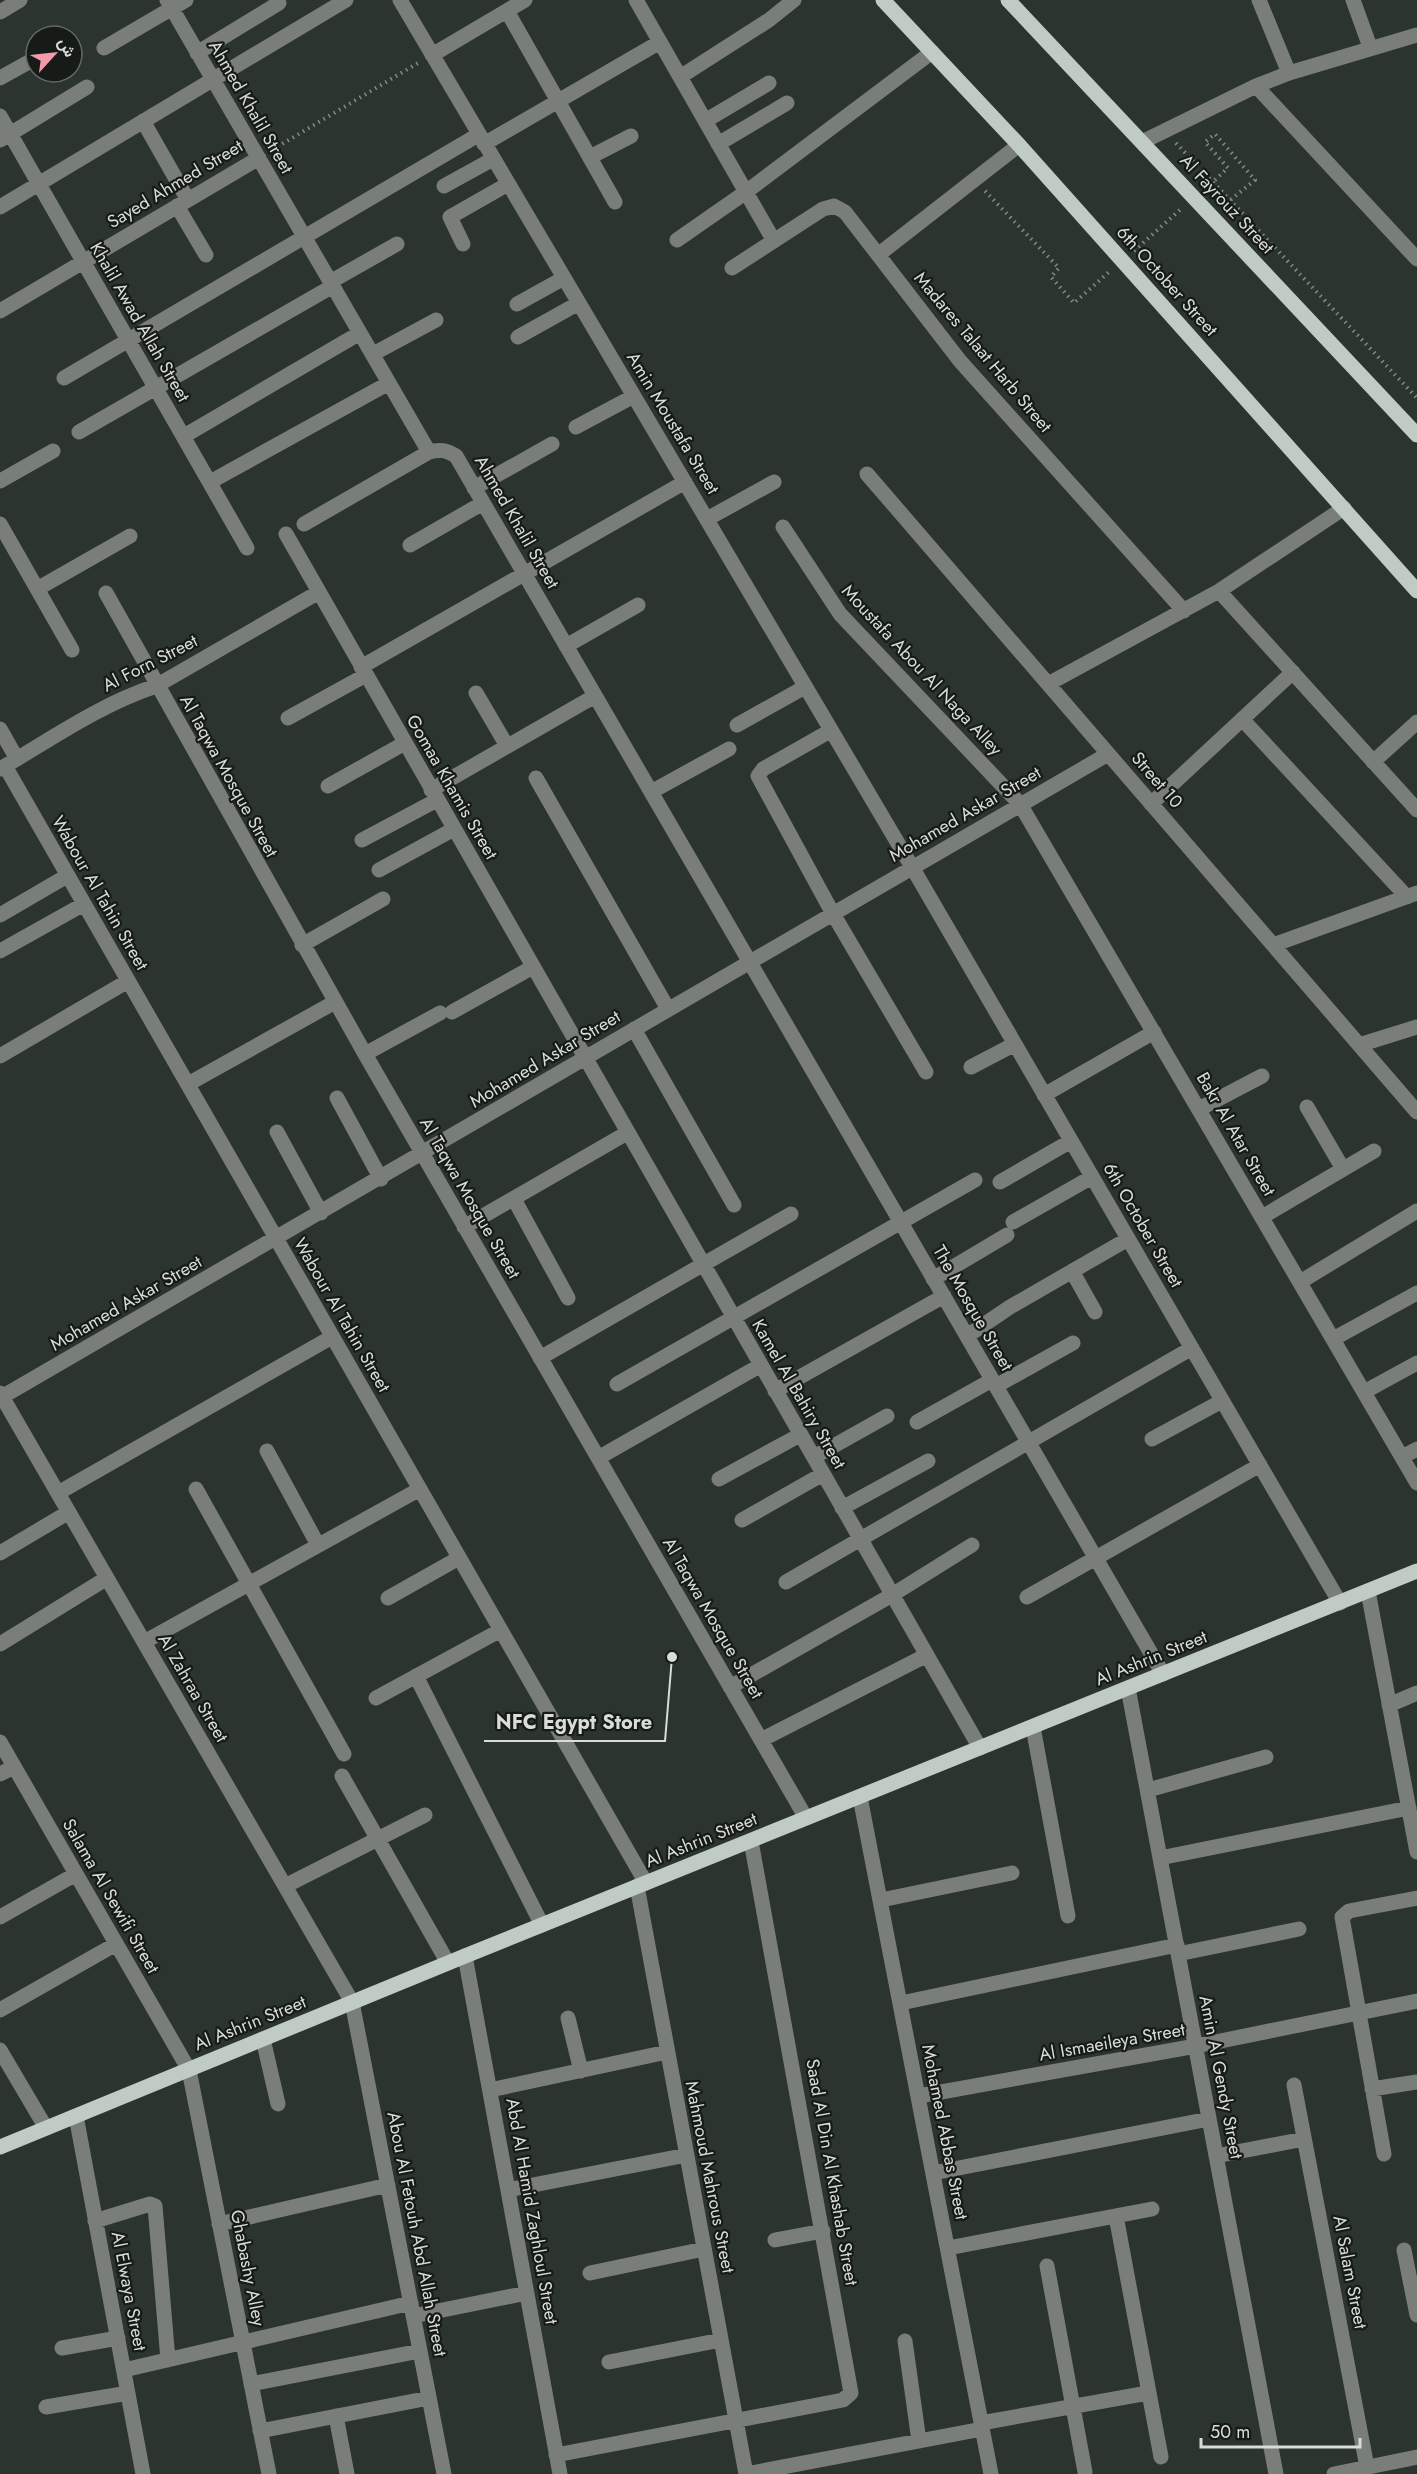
<svg xmlns="http://www.w3.org/2000/svg" width="1417" height="2474" viewBox="0 0 1417 2474" font-family="Jost,Vazirmatn,sans-serif">
  <rect width="100%" height="100%" fill="#2b342f"/>
  <g fill="none" stroke-linecap="round" stroke-linejoin="round">
    <!-- path -->
    <path stroke="#848b87" stroke-width="4" stroke-dasharray="1.5 4.5" stroke-linecap="butt" d="M 1176,143 L 1417,398
      M 272,150 L 418,63
      M 1206,188 L 1228,168 L 1205,142 L 1215,134 L 1255,180 L 1229,201
      M 985,191 L 1059,268 L 1051,277 L 1074,303 L 1110,271
      M 1134,251 L 1182,208"/>
    <!-- minor -->
    <path stroke="#7a7e7b" stroke-width="15" d="M 167,0 L 429,452 C 440,449 446,450 456,456 L 1163,1674
      M 400,0 L 912,867 L 1340,1603
      M 636,0 L 774,241
      M 1259,0 L 1289,73
      M 1353,0 L 1370,47
      M 507,11 L 615,202
      M 0,12 L 20,0
      M 104,48 L 186,0
      M 197,53 L 279,3
      M 432,55 L 525,0
      M 680,77 L 769,20 L 794,0
      M 0,78 L 36,58
      M 1256,86 L 1417,259
      M 0,116 L 247,548
      M 143,121 L 188,200
      M 705,121 L 769,83
      M 0,140 L 87,87
      M 1142,142 L 1256,86 L 1289,73 L 1417,35
      M 484,144 L 660,42
      M 718,144 L 787,103
      M 590,157 L 631,136
      M 444,186 L 493,159
      M 177,206 L 206,255
      M 0,207 L 346,0
      M 677,240 L 746,192 L 932,52
      M 463,244 L 450,217 L 508,184
      M 878,255 L 1019,145
      M 732,268 L 823,209 L 834,206 L 845,212 L 960,361 L 1184,611
      M 330,282 L 397,244
      M 517,304 L 564,278
      M 0,311 L 259,158
      M 518,337 L 579,303
      M 373,354 L 436,320
      M 64,378 L 478,135
      M 576,427 L 634,396
      M 79,432 L 333,286
      M 184,436 L 360,333
      M 867,474 L 1417,1112
      M 0,481 L 53,451
      M 210,482 L 389,383
      M 474,488 L 552,444
      M 707,519 L 774,482
      M 0,524 L 72,650
      M 304,524 L 429,452
      M 783,527 L 840,614 L 1020,804 L 1417,1483
      M 286,534 L 980,1748
      M 410,545 L 483,503
      M 37,589 L 130,536
      M 1219,591 L 1417,810
      M 106,593 L 365,1054 L 806,1818
      M 566,646 L 638,605
      M 361,667 L 685,482
      M 1048,684 L 1219,591 L 1344,508
      M 476,693 L 507,746
      M 288,718 L 366,675
      M 1242,719 L 1407,897
      M 737,725 L 805,687
      M 0,729 L 17,759
      M 830,731 L 763,769 L 758,776 L 832,912 L 926,1072
      M 1373,762 L 1417,722
      M 5,766 L 646,1883
      M 0,769 C 51,739 101,704 156,686 L 319,592
      M 536,778 L 668,1009
      M 328,786 L 405,743
      M 431,790 L 595,696
      M 651,792 L 729,749
      M 1151,804 L 1293,672
      M 362,840 L 437,800
      M 379,870 L 454,829
      M 0,915 L 67,876
      M 302,945 L 383,899
      M 1273,945 L 1417,893
      M 0,951 L 84,904
      M 452,1012 L 533,967
      M 634,1029 L 734,1205
      M 1359,1045 L 1417,1027
      M 365,1054 L 440,1013
      M 0,1056 L 128,981
      M 971,1067 L 1015,1044
      M 188,1084 L 335,1002
      M 1044,1095 L 1154,1032
      M 337,1098 L 381,1179
      M 1307,1107 L 1343,1169
      M 1199,1109 L 1262,1076
      M 277,1132 L 321,1213
      M 1000,1182 L 1071,1141
      M 514,1199 L 568,1298
      M 1262,1217 L 1374,1151
      M 1013,1222 L 1092,1177
      M 464,1227 L 627,1133
      M 1072,1271 L 1095,1312
      M 933,1279 L 1007,1235
      M 1300,1282 L 1417,1211
      M 967,1336 L 1010,1307 L 1128,1239
      M 1333,1339 L 1417,1293
      M 540,1358 L 791,1214
      M 617,1384 L 975,1180
      M 996,1386 L 1073,1343
      M 775,1391 L 944,1296
      M 1364,1392 L 1417,1363
      M 0,1393 L 352,2002 L 444,2474
      M 0,1398 C 370,1185 737,966 1108,754
      M 917,1422 L 992,1380
      M 1152,1439 L 1222,1401
      M 267,1451 L 318,1545
      M 814,1457 L 887,1416
      M 1402,1457 L 1417,1449
      M 598,1458 L 761,1365
      M 719,1479 L 800,1435
      M 196,1489 L 344,1754
      M 58,1493 L 332,1337
      M 842,1508 L 928,1461
      M 742,1520 L 823,1474
      M 0,1553 L 69,1512
      M 786,1582 L 1192,1348
      M 1368,1591 L 1417,1852
      M 1027,1597 L 1260,1465
      M 388,1598 L 459,1558
      M 144,1642 L 420,1489
      M 0,1644 L 107,1578
      M 416,1676 L 542,1925
      M 730,1687 L 892,1595 L 972,1545
      M 1128,1688 L 1276,2474
      M 376,1698 L 501,1630
      M 1389,1705 L 1417,1693
      M 1033,1727 L 1068,1916
      M 761,1740 L 927,1655
      M 0,1742 L 189,2070 L 269,2474
      M 0,1774 L 14,1767
      M 342,1776 L 448,1963
      M 1148,1790 L 1266,1757
      M 860,1797 L 991,2474
      M 1160,1858 L 1409,1808
      M 285,1886 L 425,1815
      M 637,1886 L 746,2474
      M 881,1900 L 1012,1873
      M 0,1917 L 76,1874
      M 1178,1954 L 1299,1929
      M 465,1956 L 560,2474
      M 901,2003 L 1177,1945
      M 0,2010 L 116,1944
      M 568,2018 L 581,2071
      M 263,2039 L 278,2104
      M 0,2050 L 46,2128
      M 1294,2085 L 1367,2467
      M 1372,2089 L 1417,2082
      M 490,2090 L 667,2052
      M 919,2096 L 1196,2046 L 1417,2001
      M 76,2116 L 143,2474
      M 1384,2154 L 1342,1917 L 1349,1911 L 1417,1898
      M 1216,2156 L 1304,2139
      M 933,2173 L 1209,2119
      M 508,2190 L 687,2155
      M 1116,2216 L 1161,2457
      M 95,2221 L 150,2204 L 155,2206 L 168,2360
      M 219,2224 L 388,2185
      M 775,2240 L 823,2231
      M 948,2248 L 1152,2209
      M 1404,2250 L 1417,2315
      M 1047,2266 L 1085,2472
      M 590,2273 L 704,2249
      M 413,2316 L 527,2293
      M 905,2341 L 919,2441
      M 62,2348 L 118,2338
      M 609,2362 L 721,2340
      M 124,2370 L 411,2303
      M 251,2384 L 420,2351
      M 46,2407 L 128,2393
      M 336,2416 L 347,2474
      M 981,2423 L 1148,2393
      M 260,2431 L 429,2398
      M 556,2455 L 843,2400 L 851,2393 L 751,1841
      M 746,2474 L 982,2429
      M 1334,2474 L 1417,2457"/>
    <!-- major -->
    <path stroke="#c1cbc5" stroke-width="15" d="M 883,0 L 1019,145 L 1417,591
      M 1008,0 L 1417,435
      M 0,2147 L 465,1956 L 1417,1571"/>
  </g>
  <g text-anchor="middle" dominant-baseline="central" stroke-width="4.5" stroke-linejoin="round" paint-order="stroke">
    <!-- street labels -->
    <g font-size="18" fill="#d8ddda" stroke="#171b18">
      <text transform="translate(251 107) rotate(60)">Ahmed Khalil Street</text>
      <text transform="translate(175 184) rotate(-31)">Sayed Ahmed Street</text>
      <text transform="translate(1227 204) rotate(47)">Al Fayrouz Street</text>
      <text transform="translate(1167 281) rotate(48)">6th October Street</text>
      <text transform="translate(140 322) rotate(60)">Khalil Awad Allah Street</text>
      <text transform="translate(983 352) rotate(50)">Madares Talaat Harb Street</text>
      <text transform="translate(673 423) rotate(59)">Amin Moustafa Street</text>
      <text transform="translate(517 522) rotate(60)">Ahmed Khalil Street</text>
      <text transform="translate(150 663) rotate(-27)">Al Forn Street</text>
      <text transform="translate(922 670) rotate(47)">Moustafa Abou Al Naga Alley</text>
      <text transform="translate(229 776) rotate(61)">Al Taqwa Mosque Street</text>
      <text transform="translate(1157 780) rotate(49)">Street 10</text>
      <text transform="translate(452 787) rotate(60)">Gomaa Khamis Street</text>
      <text transform="translate(965 814) rotate(-30)">Mohamed Askar Street</text>
      <text transform="translate(100 893) rotate(60)">Wabour Al Tahin Street</text>
      <text transform="translate(545 1059) rotate(-31)">Mohamed Askar Street</text>
      <text transform="translate(1236 1134) rotate(60)">Bakr Al Atar Street</text>
      <text transform="translate(470 1198) rotate(60)">Al Taqwa Mosque Street</text>
      <text transform="translate(1143 1225) rotate(60)">6th October Street</text>
      <text transform="translate(126 1303) rotate(-30)">Mohamed Askar Street</text>
      <text transform="translate(973 1308) rotate(60)">The Mosque Street</text>
      <text transform="translate(342 1315) rotate(60)">Wabour Al Tahin Street</text>
      <text transform="translate(799 1394) rotate(60)">Kamel Al Bahiry Street</text>
      <text transform="translate(713 1618) rotate(60)">Al Taqwa Mosque Street</text>
      <text transform="translate(1151 1658) rotate(-22)">Al Ashrin Street</text>
      <text transform="translate(193 1688) rotate(60)">Al Zahraa Street</text>
      <text transform="translate(701 1840) rotate(-22)">Al Ashrin Street</text>
      <text transform="translate(111 1896) rotate(60)">Salama Al Sewifi Street</text>
      <text transform="translate(250 2023) rotate(-22)">Al Ashrin Street</text>
      <text transform="translate(1112 2042) rotate(-10)">Al Ismaeileya Street</text>
      <text transform="translate(1221 2077) rotate(79)">Amin Al Gendy Street</text>
      <text transform="translate(945 2132) rotate(79)">Mohamed Abbas Street</text>
      <text transform="translate(832 2172) rotate(80)">Saad Al Din Al Khashab Street</text>
      <text transform="translate(710 2177) rotate(79)">Mahmoud Mahrous Street</text>
      <text transform="translate(532 2211) rotate(80)">Abd Al Hamid Zaghloul Street</text>
      <text transform="translate(417 2234) rotate(79)">Abou Al Fetouh Abd Allah Street</text>
      <text transform="translate(248 2268) rotate(79)">Ghabashy Alley</text>
      <text transform="translate(1350 2272) rotate(79)">Al Salam Street</text>
      <text transform="translate(129 2291) rotate(79)">Al Elwaya Street</text>
    </g>
  </g>
  <!-- callouts -->
  <path fill="none" stroke="#d8ddda" stroke-width="2" d="M672 1657L665 1741H484"/>
  <circle fill="#d8ddda" stroke="#171b18" stroke-width="2" cx="672" cy="1657" r="6"/>
  <g font-size="20" text-anchor="middle" font-weight="bold" fill="#d8ddda" stroke="#171b18" stroke-width="4.5" stroke-linejoin="round" paint-order="stroke">
    <text x="574" y="1729">NFC Egypt Store</text>
  </g>
  <!-- north arrow -->
  <g transform="translate(54 54) rotate(63)"><circle r="28" fill="#171b18" stroke="#646966" stroke-width="1.5"/>
  <path d="M0-4.5L10 22L0 15L-10 22Z" fill="#f39aaa"/>
  <text y="-9" font-size="16" font-weight="bold" text-anchor="middle" fill="#d8ddda">ش</text>
  </g>
  <!-- scale -->
  <path d="M1201 2438v9h159v-9" fill="none" stroke="#d8ddda" stroke-width="3"/>
  <text x="1210" y="2438" font-size="18" fill="#d8ddda" stroke="#171b18" stroke-width="4.5" paint-order="stroke">50 m</text>
</svg>
